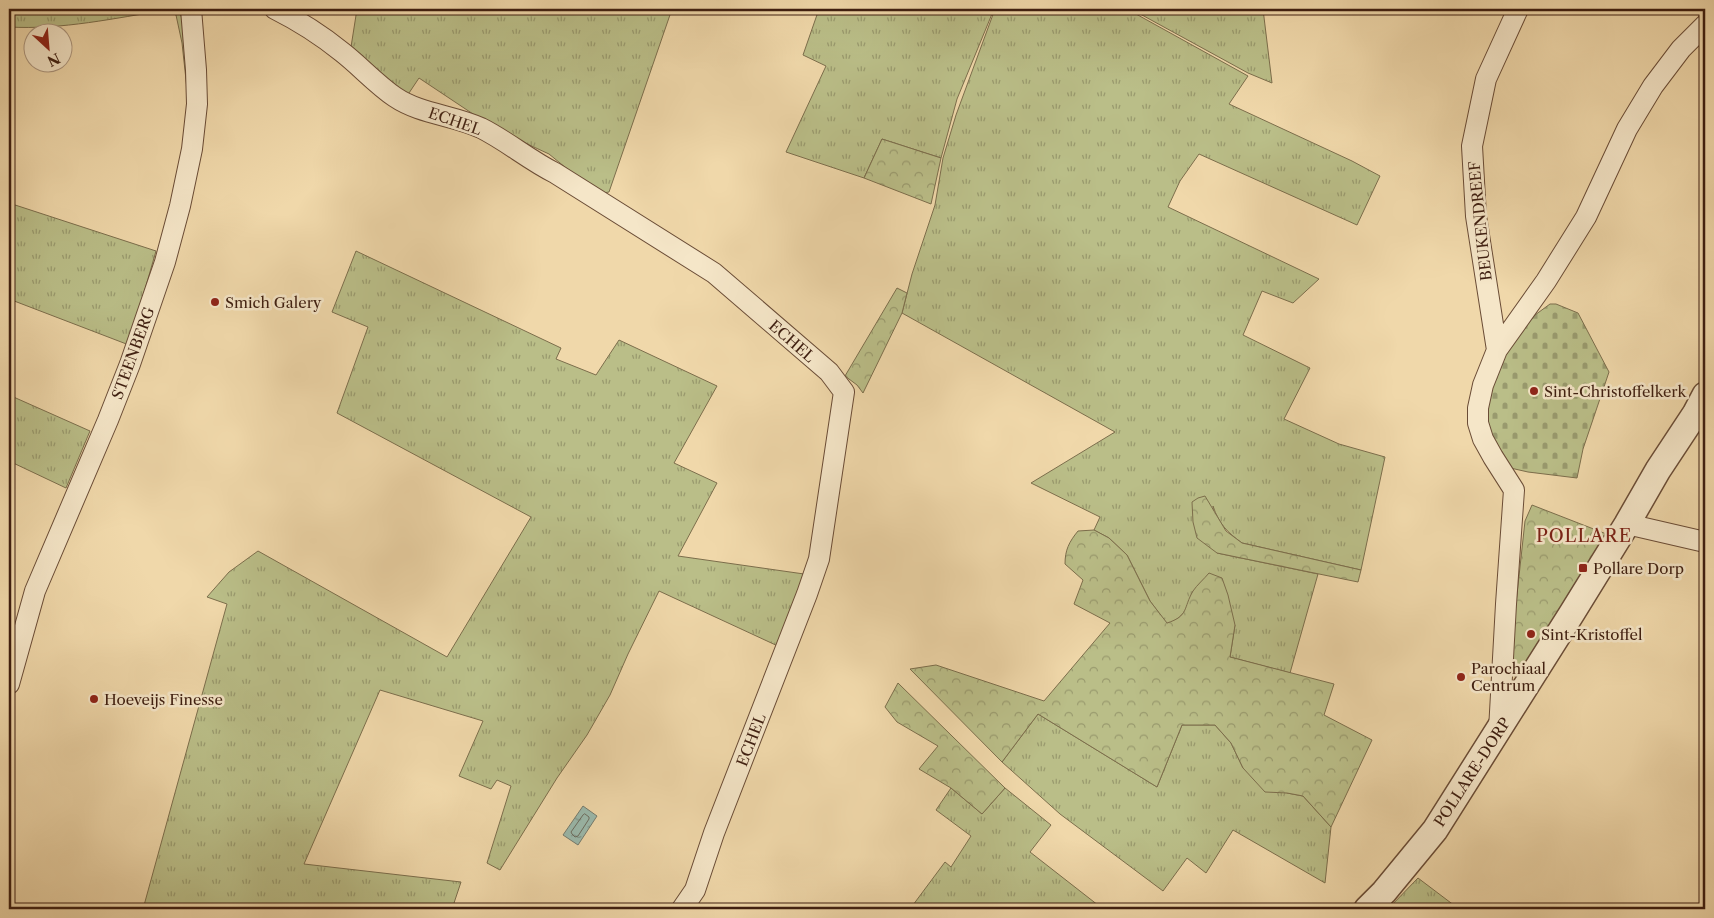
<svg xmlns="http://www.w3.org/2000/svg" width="1714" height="918" viewBox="0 0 1714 918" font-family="'Libre Caslon Text',serif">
  <defs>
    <pattern id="grass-tufts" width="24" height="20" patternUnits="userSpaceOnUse" patternTransform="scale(1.25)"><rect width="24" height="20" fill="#babe88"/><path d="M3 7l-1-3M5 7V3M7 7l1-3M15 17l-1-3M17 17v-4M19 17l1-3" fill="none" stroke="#999a6e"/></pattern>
    <pattern id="forest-crowns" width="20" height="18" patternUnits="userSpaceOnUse" patternTransform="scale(1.25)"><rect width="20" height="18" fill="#babe88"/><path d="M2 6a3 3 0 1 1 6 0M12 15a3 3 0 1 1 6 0" fill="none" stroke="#999a6e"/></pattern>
    <pattern id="cemetery-stones" width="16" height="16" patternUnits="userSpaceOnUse" patternTransform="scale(1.25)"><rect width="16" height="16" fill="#babe88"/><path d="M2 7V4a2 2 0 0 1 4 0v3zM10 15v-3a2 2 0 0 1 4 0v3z" fill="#999a6e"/></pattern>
    <pattern id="water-ripples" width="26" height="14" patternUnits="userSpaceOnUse" patternTransform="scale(1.25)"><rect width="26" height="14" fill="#9ab9ac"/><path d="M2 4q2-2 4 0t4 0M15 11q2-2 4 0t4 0" fill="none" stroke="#7f968b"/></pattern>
  </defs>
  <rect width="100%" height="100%" fill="#f0d8aa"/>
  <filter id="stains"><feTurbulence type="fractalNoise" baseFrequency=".004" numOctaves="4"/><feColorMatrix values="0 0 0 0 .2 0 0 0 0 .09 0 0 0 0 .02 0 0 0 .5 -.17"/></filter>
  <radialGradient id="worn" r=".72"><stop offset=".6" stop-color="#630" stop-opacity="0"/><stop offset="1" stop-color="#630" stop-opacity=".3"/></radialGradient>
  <!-- grass -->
  <path fill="url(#grass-tufts)" stroke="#7c6e4c" d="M 9,9 L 176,9 C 192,25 187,67 187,89 L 182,43 L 176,15 L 167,10 C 115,18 62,30 9,27 Z
    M 357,9 L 672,9 L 609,192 L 598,194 L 549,154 L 497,130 L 419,78 L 407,96 L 351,47 Z
    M 819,9 L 994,9 L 957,99 L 941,158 L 882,139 L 864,178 L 786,152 L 826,66 L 803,55 Z
    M 995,9 L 1127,9 L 1248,76 L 1229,104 L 1352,161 L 1380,176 L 1357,225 L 1199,154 L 1180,181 L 1168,207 L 1319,279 L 1293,303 L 1262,291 L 1243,335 L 1310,368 L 1284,419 L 1339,444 L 1385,457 L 1361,570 L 1242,543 C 1227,532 1219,524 1213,506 L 1217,553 L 1318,574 L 1290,673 L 1230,657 L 1235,625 L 1193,591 C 1187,608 1185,617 1167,624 L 1150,601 L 1127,555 L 1109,538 L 1094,530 L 1100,517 L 1031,483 L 1115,432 L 902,313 L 912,274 L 935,205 L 943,158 L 956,115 Z
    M 1131,9 L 1263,9 L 1272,83 L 1248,73 Z
    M 9,203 L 156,251 L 129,345 L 9,299 Z
    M 356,251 L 561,348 L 556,359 L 596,375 L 619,340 L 717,386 L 674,463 L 717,483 L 678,556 L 804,574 L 780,647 L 659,591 L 628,654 L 610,695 L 587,735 L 557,778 L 500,870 L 487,863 L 511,786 L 497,780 L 491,789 L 459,776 L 483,721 L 380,690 L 304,864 L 461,882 L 452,909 L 143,909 L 227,604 L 207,597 L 229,572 L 258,551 L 447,657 L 531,517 L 337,413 L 368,327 L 332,312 Z
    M 9,395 L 90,431 L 66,488 L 9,461 Z
    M 1038,714 L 1157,787 L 1182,725 L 1215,725 L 1231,743 L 1243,768 L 1287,793 L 1303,796 L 1331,827 L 1325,883 L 1233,830 L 1206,873 L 1187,858 L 1163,891 L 1060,814 L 1002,762 Z
    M 951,788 L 982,814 L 1005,788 L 1051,825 L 1030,852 L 1103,909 L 910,909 L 945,862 L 951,867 L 971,836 L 936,810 Z
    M 1418,878 L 1459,909 L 1388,909 Z"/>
  <!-- forest -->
  <path fill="url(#forest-crowns)" stroke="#7c6e4c" d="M 882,139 L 941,158 L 931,204 L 864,178 Z
    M 897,288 L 907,293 L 902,313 L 863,393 L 857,385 L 845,376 Z
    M 1205,496 L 1226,531 L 1242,543 L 1361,570 L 1358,582 L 1217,553 L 1197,538 L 1193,522 L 1192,502 L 1198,498 Z
    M 1532,505 L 1609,535 L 1519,677 L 1516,677 L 1511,673 L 1514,622 L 1525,521 Z
    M 1094,530 L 1109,538 L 1127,555 L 1150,601 L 1167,623 C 1189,616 1183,608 1193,591 C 1197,585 1204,579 1209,573 L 1222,578 L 1228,595 L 1235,625 L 1230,657 L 1334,684 L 1324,715 L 1372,740 L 1331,827 L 1303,796 L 1287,793 L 1265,792 L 1243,768 L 1231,743 L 1215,725 L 1182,725 L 1157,787 L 1038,714 L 1002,762 L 910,669 L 936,665 L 1044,701 L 1110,623 L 1074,604 L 1083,580 L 1065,564 C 1065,550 1069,542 1078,531 Z
    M 898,683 L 1005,788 L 982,814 L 951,788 L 919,769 L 938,746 L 897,722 L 885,707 Z"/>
  <!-- cemetery -->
  <path fill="url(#cemetery-stones)" stroke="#7c6e4c" d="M 1550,304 L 1556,304 L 1578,313 L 1609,372 L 1583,449 L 1577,478 L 1528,472 L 1506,467 L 1489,437 L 1484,404 L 1509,346 L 1535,315 Z"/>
  <!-- water -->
  <path fill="url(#water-ripples)" stroke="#757b6e" d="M 583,806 L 597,816 L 578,845 L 563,835 Z"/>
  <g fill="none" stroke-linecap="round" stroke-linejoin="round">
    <!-- shore -->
    <path stroke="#6c6c5e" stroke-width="1" d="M 585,814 L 589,817 L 589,819 L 578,836 L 575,837 L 572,834 L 571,832 L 583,815 Z"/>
    <!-- minor casing -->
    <g stroke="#6a4c36" stroke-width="22">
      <path id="minor" d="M 275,9 C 299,21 321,35 342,52 C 360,66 376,84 395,97 C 420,114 453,115 481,128 C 507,141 529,160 555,173 L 714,273 L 829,372 L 844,392 L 819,559 L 807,594 L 714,833 L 695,890 L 682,909
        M 1497,350 L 1476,216 L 1472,146 L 1486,79 L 1518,9
        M 1627,524 L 1705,542
        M 9,684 L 35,591 L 108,420 L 130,364 L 165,262 L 180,206 L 192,149 L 197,104 L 196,70 L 191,9
        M 1499,730 L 1506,604 L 1514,490 L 1493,457 L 1483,439 L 1478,423 L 1478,408 L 1483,385 L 1497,350 L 1546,281 L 1586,217 L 1627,129 L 1653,86 L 1681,49 L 1705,25"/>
    </g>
    <!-- tertiary casing -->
    <g stroke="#6a4c36" stroke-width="28">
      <path id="tertiary" d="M 1367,909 L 1384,892 L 1435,830 L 1572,613 L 1627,524 L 1658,470 L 1695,414 L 1705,395"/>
    </g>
    <!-- minor -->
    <use href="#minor" stroke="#f5e6c8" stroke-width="20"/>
    <!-- tertiary -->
    <use href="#tertiary" stroke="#f5e6c8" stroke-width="25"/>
  </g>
  <!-- markers -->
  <g fill="#8f2418" stroke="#f5e6c8" stroke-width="2">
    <circle cx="215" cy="302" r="5"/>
    <circle cx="1534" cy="391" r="5"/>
    <rect x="1578" y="563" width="10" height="10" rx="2.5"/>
    <circle cx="1531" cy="634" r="5"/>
    <circle cx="1461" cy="677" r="5"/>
    <circle cx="94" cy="699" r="5"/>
  </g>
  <g text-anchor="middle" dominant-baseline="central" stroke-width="5" stroke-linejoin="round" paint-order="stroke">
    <!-- street labels -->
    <g font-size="15" fill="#3e1e10" stroke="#f5e6c8">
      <text transform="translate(455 121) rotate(19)">ECHEL</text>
      <text transform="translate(1480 221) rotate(-96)">BEUKENDREEF</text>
      <text transform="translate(792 341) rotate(41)">ECHEL</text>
      <text transform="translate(133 353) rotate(-70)">STEENBERG</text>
      <text transform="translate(751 740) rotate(-69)">ECHEL</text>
      <text transform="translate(1472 772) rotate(-57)">POLLARE-DORP</text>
    </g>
    <!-- poi labels -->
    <g font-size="15" fill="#3e1e10" stroke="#f5e6c8" text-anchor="start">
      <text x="225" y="302">Smich Galery</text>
      <text x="1544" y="391">Sint-Christoffelkerk</text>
      <text x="1593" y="568">Pollare Dorp</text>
      <text x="1541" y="634">Sint-Kristoffel</text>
      <text x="1471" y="668">Parochiaal<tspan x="1471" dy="17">Centrum</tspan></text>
      <text x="104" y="699">Hoeveijs Finesse</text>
    </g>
    <!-- quarter labels -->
    <g font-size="18" letter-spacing="1" fill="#7a1f14" stroke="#f5e6c8">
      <text x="1584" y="536">POLLARE</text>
    </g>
  </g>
  <!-- margin -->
  <rect width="1714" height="918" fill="none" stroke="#f0d8aa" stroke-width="30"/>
  <rect x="10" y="10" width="1694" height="898" fill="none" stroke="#3e1e10" stroke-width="2.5"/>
  <rect x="15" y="15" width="1684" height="888" fill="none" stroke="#3e1e10"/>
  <!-- north arrow -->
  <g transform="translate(48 48) rotate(154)"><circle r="24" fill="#f5e6c8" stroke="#ac967e"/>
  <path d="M0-4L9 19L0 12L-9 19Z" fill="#8f2418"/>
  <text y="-8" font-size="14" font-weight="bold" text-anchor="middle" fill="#3e1e10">N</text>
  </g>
  <rect width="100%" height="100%" filter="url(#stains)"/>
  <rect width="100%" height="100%" fill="url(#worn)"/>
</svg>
